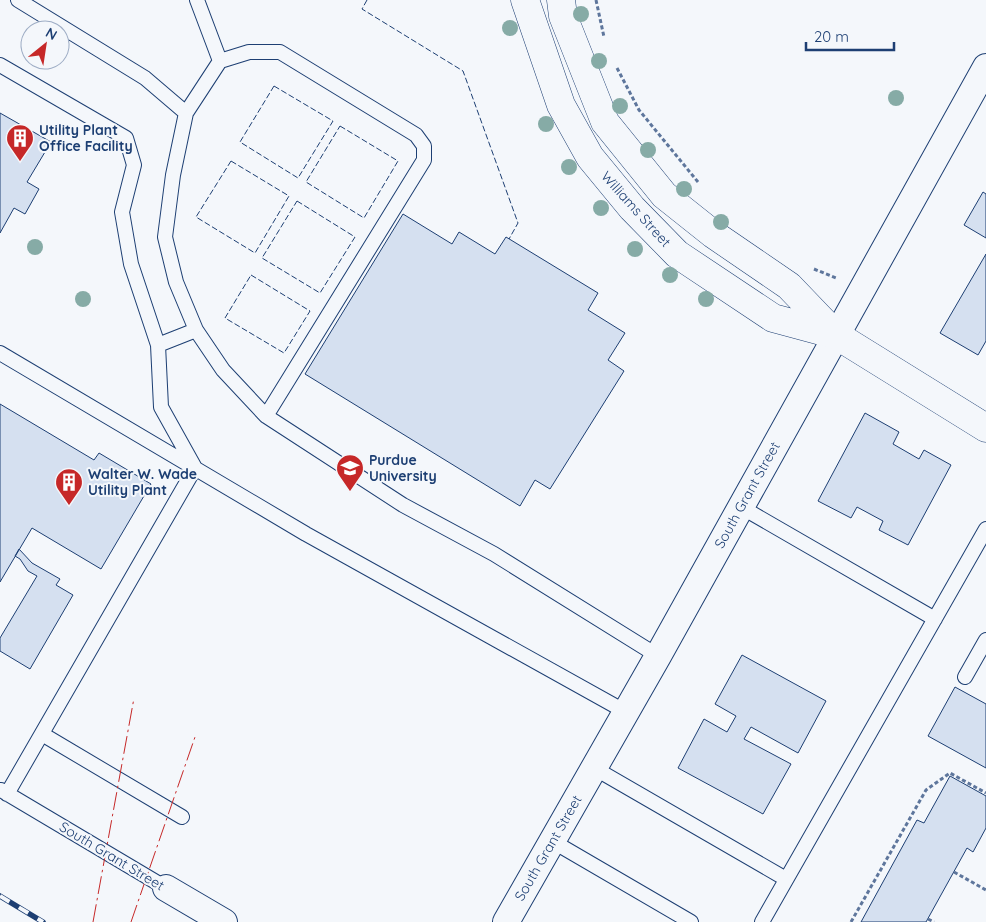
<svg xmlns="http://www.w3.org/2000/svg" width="986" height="922" viewBox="0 0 986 922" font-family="Quicksand,sans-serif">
  <rect width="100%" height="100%" fill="#f4f7fb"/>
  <!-- building -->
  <path fill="#d5e0f0" stroke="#1d3f73" d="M 0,113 L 51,142 L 27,182 L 39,189 L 25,214 L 14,208 L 0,233 Z
    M 983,192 L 986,194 L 986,238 L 964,225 Z
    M 403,214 L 452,244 L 459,232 L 495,254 L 506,237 L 598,293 L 588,310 L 625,333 L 608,360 L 624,371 L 550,489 L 535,480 L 520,506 L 305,374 Z
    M 986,254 L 986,341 L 978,355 L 940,333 Z
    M 0,404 L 94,460 L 99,453 L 151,484 L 101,569 L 32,528 L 0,582 Z
    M 865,413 L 899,432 L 893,444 L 919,459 L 924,450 L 951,465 L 908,545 L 879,530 L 883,521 L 857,507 L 851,518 L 818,501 Z
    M 19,549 L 32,563 L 60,579 L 56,585 L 73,595 L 30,669 L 0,651 L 0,638 L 37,576 L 28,571 L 20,559 L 15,556 Z
    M 742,655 L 826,701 L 798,753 L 751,727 L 744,739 L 791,764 L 763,814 L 678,768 L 704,719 L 727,732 L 736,716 L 715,704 Z
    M 955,687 L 986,704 L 986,768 L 928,736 Z
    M 950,776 L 986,796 L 986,828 L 973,852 L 967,848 L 926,922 L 861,922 L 917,820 L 924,823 Z"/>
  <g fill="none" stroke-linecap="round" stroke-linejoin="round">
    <!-- lane casing -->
    <g stroke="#1d3f73" stroke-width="16">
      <path id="lane" d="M 18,0 L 145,78 L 186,113
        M 197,0 L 220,61
        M 0,65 L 126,138 L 134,165 L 122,212 L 131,264 L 158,345 L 161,407 L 195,468 L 7,794
        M 158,345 L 196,330
        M 0,353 L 306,534 L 626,712
        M 266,416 L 424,160 L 424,146 L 416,135 L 280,52 L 249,52 L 220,61 L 186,113 L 173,175 L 165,237 L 176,282 L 196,330 L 223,370 L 266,416 L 403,505 L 494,554 L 658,656
        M 741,507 L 935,619
        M 965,677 L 986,640
        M 42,734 L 182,817
        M 594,768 L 786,879
        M 1,790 L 166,888
        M 552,841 L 691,922
        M 762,922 L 986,529"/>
    </g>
    <!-- street casing -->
    <g stroke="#1d3f73" stroke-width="28">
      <path id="street" d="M 166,888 L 224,922
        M 506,922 L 658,656 L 986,67"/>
    </g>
    <!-- secondary casing -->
    <g stroke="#1d3f73" stroke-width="29">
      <path id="secondary" d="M 525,0 L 561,105 L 590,157 L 632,208 L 677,254 L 773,318 L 836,335 L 986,428
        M 561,0 L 563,16 L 605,122 L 664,195 L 713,234 L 789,286 L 835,334"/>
    </g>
    <!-- path -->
    <path stroke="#5e769c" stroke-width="3" stroke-dasharray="4 2.5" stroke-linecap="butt" d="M 596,0 L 604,37
      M 617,68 L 639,110 L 698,182
      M 814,269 L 836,278
      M 954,872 L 986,890
      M 928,919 L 934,922
      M 851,922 L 926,790 L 950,773 L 986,793"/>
    <!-- lane -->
    <use href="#lane" stroke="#f4f7fb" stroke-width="14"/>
    <!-- street -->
    <use href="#street" stroke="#f4f7fb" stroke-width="26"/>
    <!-- secondary -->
    <use href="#secondary" stroke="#f4f7fb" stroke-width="28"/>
    <!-- rail casing -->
    <g stroke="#1d3f73" stroke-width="5.5">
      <path id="rail" d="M 0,896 L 43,922"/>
    </g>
    <!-- rail -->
    <use href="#rail" stroke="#f4f7fb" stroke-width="4" stroke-dasharray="11" stroke-linecap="butt"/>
    <!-- fence -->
    <path stroke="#1d3f73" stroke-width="1" stroke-dasharray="6 2.5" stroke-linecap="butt" d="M 367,0 L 362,9 L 463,71 L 518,223 L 509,239
      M 274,86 L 333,121 L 298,178 L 240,142 Z
      M 340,126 L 398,161 L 364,218 L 306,182 Z
      M 231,161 L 289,196 L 255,253 L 196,217 Z
      M 297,201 L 355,237 L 320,293 L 262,258 Z
      M 251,275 L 310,311 L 284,353 L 225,318 Z"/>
    <!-- power -->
    <path stroke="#c62828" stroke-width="1" stroke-dasharray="18 4 2.5 4" stroke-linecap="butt" d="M 93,922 L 134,698
      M 131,922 L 195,737"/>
  </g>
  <!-- trees -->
  <g fill="#86aba6">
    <circle cx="581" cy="14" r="8"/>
    <circle cx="510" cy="28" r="8"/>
    <circle cx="599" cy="61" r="8"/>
    <circle cx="896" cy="98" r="8"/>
    <circle cx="620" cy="106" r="8"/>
    <circle cx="546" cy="124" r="8"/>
    <circle cx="648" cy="150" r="8"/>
    <circle cx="569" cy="167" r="8"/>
    <circle cx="684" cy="189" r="8"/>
    <circle cx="601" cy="208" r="8"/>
    <circle cx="721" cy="222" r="8"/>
    <circle cx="35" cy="247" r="8"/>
    <circle cx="635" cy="249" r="8"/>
    <circle cx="670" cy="275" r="8"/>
    <circle cx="83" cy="299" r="8"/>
    <circle cx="706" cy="299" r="8"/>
  </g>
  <!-- icons -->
  <defs>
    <g id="building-pin" transform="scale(1.4375)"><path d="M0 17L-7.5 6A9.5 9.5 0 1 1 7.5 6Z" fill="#c62828" stroke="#f4f7fb"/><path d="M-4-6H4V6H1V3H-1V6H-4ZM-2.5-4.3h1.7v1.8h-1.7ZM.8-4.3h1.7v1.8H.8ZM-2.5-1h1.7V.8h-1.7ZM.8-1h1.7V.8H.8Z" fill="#fff"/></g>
    <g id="university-pin" transform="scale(1.4375)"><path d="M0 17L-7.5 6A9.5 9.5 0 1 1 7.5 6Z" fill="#c62828" stroke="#f4f7fb"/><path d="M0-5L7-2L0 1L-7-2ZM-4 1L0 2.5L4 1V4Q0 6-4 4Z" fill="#fff"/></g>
  </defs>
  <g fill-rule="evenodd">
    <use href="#building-pin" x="20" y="138"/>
    <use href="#university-pin" x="350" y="468"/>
    <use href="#building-pin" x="69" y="482"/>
  </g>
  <g text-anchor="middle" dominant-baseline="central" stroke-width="4" stroke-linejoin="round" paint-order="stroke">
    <!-- poi labels -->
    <g font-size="14" font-weight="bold" fill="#1d3f73" stroke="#f4f7fb" text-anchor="start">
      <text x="39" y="130">Utility Plant<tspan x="39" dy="16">Office Facility</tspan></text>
      <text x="369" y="460">Purdue<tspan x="369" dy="16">University</tspan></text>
      <text x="88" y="474">Walter W. Wade<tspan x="88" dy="16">Utility Plant</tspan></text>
    </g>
    <!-- street labels -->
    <g font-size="14" fill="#1d3f73" stroke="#f4f7fb">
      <text transform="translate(636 209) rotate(48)">Williams Street</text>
      <text transform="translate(747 495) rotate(-61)">South Grant Street</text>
      <text transform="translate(548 848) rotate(-60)">South Grant Street</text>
      <text transform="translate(112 856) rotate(31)">South Grant Street</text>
    </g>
  </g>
  <!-- north arrow -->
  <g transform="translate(45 45) rotate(30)"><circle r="24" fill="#f4f7fb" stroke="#9eadc5"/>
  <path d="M0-4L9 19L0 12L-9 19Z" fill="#c62828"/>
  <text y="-8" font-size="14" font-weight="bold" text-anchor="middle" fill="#1d3f73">N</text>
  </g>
  <!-- scale -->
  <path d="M806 42v8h88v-8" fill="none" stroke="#1d3f73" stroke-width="2.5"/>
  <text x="814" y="42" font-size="15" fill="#1d3f73" stroke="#f4f7fb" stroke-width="4" paint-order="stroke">20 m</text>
</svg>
